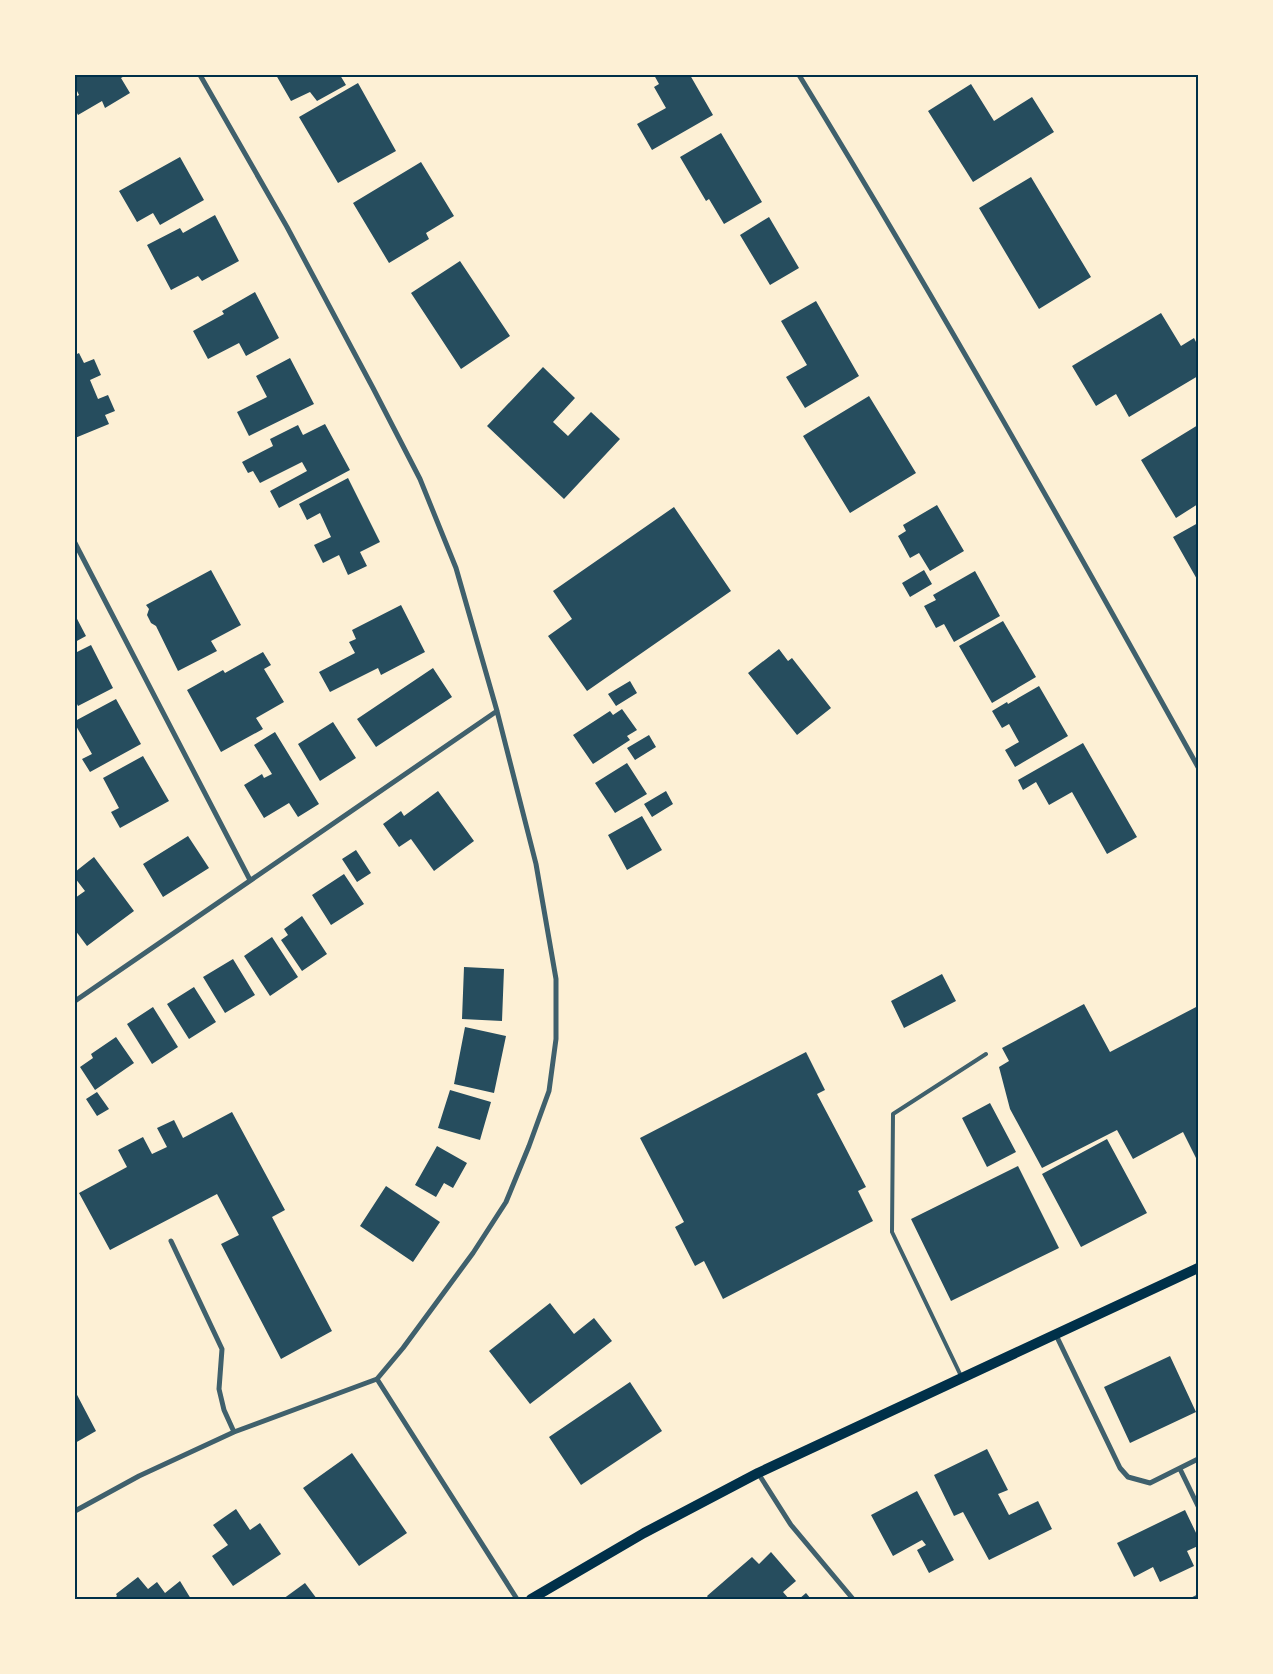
<svg xmlns="http://www.w3.org/2000/svg" width="1273" height="1674" viewBox="0 0 1273 1674" font-family="Karla,sans-serif">
  <rect width="100%" height="100%" fill="#fdf0d5"/>
  <!-- building -->
  <path fill="#264d5e" d="M 75,75 L 126,75 L 121,78 L 130,93 L 105,108 L 102,101 L 78,115 L 75,109 L 75,97 L 79,95 L 75,87 Z
    M 276,75 L 340,75 L 346,85 L 317,101 L 310,92 L 291,101 Z
    M 654,75 L 690,75 L 713,115 L 652,150 L 637,124 L 666,108 L 654,87 L 659,84 Z
    M 358,83 L 396,151 L 338,183 L 299,117 Z
    M 971,84 L 994,121 L 1032,97 L 1054,132 L 973,182 L 928,111 Z
    M 721,133 L 762,202 L 724,224 L 709,199 L 706,201 L 680,157 Z
    M 180,157 L 204,200 L 160,225 L 153,213 L 137,222 L 119,191 Z
    M 421,162 L 454,216 L 426,233 L 429,239 L 389,263 L 353,203 Z
    M 1031,177 L 1091,277 L 1039,309 L 979,208 Z
    M 215,215 L 239,261 L 202,281 L 198,276 L 171,290 L 147,245 L 180,228 L 183,233 Z
    M 769,217 L 799,268 L 770,285 L 740,235 Z
    M 460,261 L 510,336 L 461,369 L 411,293 Z
    M 255,292 L 279,338 L 246,356 L 239,343 L 208,359 L 193,331 L 224,314 L 222,311 Z
    M 816,301 L 859,376 L 805,408 L 786,377 L 807,365 L 781,321 Z
    M 1161,313 L 1181,346 L 1194,338 L 1198,346 L 1198,376 L 1129,417 L 1116,394 L 1096,406 L 1072,366 Z
    M 79,353 L 84,363 L 94,359 L 101,375 L 90,380 L 98,399 L 108,395 L 115,411 L 105,415 L 109,424 L 75,438 L 75,355 Z
    M 290,358 L 314,404 L 249,436 L 237,412 L 267,397 L 256,376 Z
    M 543,367 L 575,398 L 553,422 L 568,436 L 591,412 L 620,439 L 564,499 L 487,426 Z
    M 869,396 L 916,473 L 850,513 L 803,436 Z
    M 325,424 L 350,470 L 279,508 L 270,491 L 307,471 L 302,462 L 260,483 L 253,471 L 248,473 L 242,462 L 273,446 L 270,439 L 298,425 L 303,435 Z
    M 1198,425 L 1198,504 L 1176,518 L 1141,460 Z
    M 348,478 L 380,542 L 360,552 L 367,566 L 348,575 L 339,555 L 323,563 L 314,545 L 331,537 L 320,513 L 307,520 L 299,504 Z
    M 937,505 L 964,551 L 930,571 L 919,553 L 910,558 L 898,536 L 906,531 L 903,525 Z
    M 674,507 L 731,591 L 587,691 L 548,636 L 572,619 L 553,591 Z
    M 1198,523 L 1198,581 L 1173,537 Z
    M 211,570 L 241,625 L 211,641 L 217,651 L 178,671 L 156,626 L 151,623 L 147,615 L 149,609 L 146,605 Z
    M 924,570 L 932,584 L 910,597 L 902,583 Z
    M 975,571 L 1000,616 L 954,642 L 944,624 L 936,628 L 924,606 L 936,600 L 933,595 Z
    M 401,605 L 425,652 L 381,675 L 378,668 L 330,692 L 319,672 L 355,653 L 349,642 L 356,639 L 352,630 Z
    M 75,615 L 86,636 L 75,642 Z
    M 1003,621 L 1036,677 L 992,703 L 959,646 Z
    M 91,645 L 113,688 L 78,706 L 75,700 L 75,653 Z
    M 779,649 L 788,661 L 792,658 L 831,708 L 797,735 L 748,673 Z
    M 263,652 L 271,665 L 264,669 L 284,702 L 256,718 L 263,729 L 221,752 L 187,690 L 223,670 L 225,673 Z
    M 433,668 L 452,697 L 376,747 L 357,719 Z
    M 630,681 L 637,693 L 616,706 L 608,694 Z
    M 1039,686 L 1068,736 L 1015,767 L 1005,750 L 1019,742 L 1009,724 L 1002,728 L 992,711 L 1007,702 L 1008,704 Z
    M 116,699 L 141,744 L 90,772 L 82,759 L 92,754 L 75,724 L 75,721 Z
    M 622,709 L 637,730 L 627,736 L 630,740 L 593,764 L 573,735 L 610,711 L 613,715 Z
    M 333,722 L 356,758 L 320,781 L 298,744 Z
    M 275,732 L 319,804 L 298,817 L 289,803 L 264,818 L 244,785 L 262,774 L 264,778 L 272,774 L 254,745 Z
    M 649,735 L 656,747 L 635,760 L 627,748 Z
    M 1083,743 L 1137,837 L 1107,854 L 1072,792 L 1049,805 L 1036,782 L 1023,790 L 1018,780 Z
    M 143,756 L 169,801 L 120,828 L 111,812 L 119,808 L 103,778 Z
    M 627,763 L 647,794 L 615,813 L 595,783 Z
    M 438,791 L 474,841 L 434,871 L 411,839 L 399,847 L 383,824 L 401,811 L 404,816 Z
    M 666,791 L 673,804 L 652,817 L 644,804 Z
    M 642,816 L 662,850 L 627,870 L 608,835 Z
    M 188,836 L 209,868 L 163,897 L 143,864 Z
    M 356,850 L 371,873 L 357,882 L 342,859 Z
    M 94,857 L 134,911 L 87,946 L 75,930 L 75,898 L 85,891 L 75,878 L 75,872 Z
    M 344,874 L 364,904 L 331,925 L 312,895 Z
    M 302,916 L 327,954 L 302,971 L 281,940 L 288,935 L 284,929 Z
    M 272,937 L 298,977 L 270,996 L 244,956 Z
    M 233,959 L 255,995 L 225,1013 L 203,977 Z
    M 464,967 L 504,969 L 502,1021 L 462,1019 Z
    M 942,974 L 956,1001 L 904,1028 L 891,1001 Z
    M 194,987 L 216,1022 L 189,1039 L 167,1004 Z
    M 1084,1004 L 1110,1052 L 1198,1006 L 1198,1157 L 1196,1158 L 1183,1132 L 1133,1159 L 1117,1130 L 1042,1168 L 1010,1109 L 999,1067 L 1009,1061 L 1002,1048 Z
    M 153,1007 L 178,1047 L 152,1064 L 127,1024 Z
    M 465,1027 L 506,1036 L 494,1093 L 454,1084 Z
    M 116,1037 L 134,1063 L 95,1090 L 80,1067 L 93,1058 L 91,1054 Z
    M 806,1052 L 825,1090 L 817,1094 L 866,1187 L 858,1191 L 873,1221 L 723,1299 L 704,1261 L 695,1266 L 675,1227 L 684,1222 L 640,1138 Z
    M 450,1090 L 491,1102 L 480,1140 L 438,1128 Z
    M 97,1092 L 109,1109 L 97,1116 L 86,1099 Z
    M 990,1103 L 1016,1152 L 987,1167 L 962,1118 Z
    M 232,1112 L 285,1210 L 272,1217 L 332,1331 L 281,1359 L 221,1244 L 239,1235 L 217,1194 L 110,1250 L 79,1193 L 127,1167 L 118,1150 L 143,1137 L 152,1154 L 167,1147 L 157,1128 L 174,1120 L 183,1138 Z
    M 1107,1139 L 1147,1213 L 1081,1247 L 1042,1174 Z
    M 437,1146 L 467,1163 L 453,1188 L 444,1183 L 436,1197 L 415,1185 Z
    M 1018,1166 L 1059,1248 L 951,1301 L 911,1219 Z
    M 386,1186 L 440,1222 L 413,1262 L 360,1226 Z
    M 550,1303 L 574,1334 L 594,1318 L 612,1341 L 530,1404 L 489,1351 Z
    M 1170,1356 L 1196,1412 L 1130,1443 L 1104,1387 Z
    M 630,1382 L 662,1431 L 581,1485 L 549,1437 Z
    M 75,1391 L 96,1431 L 75,1443 Z
    M 987,1449 L 1008,1490 L 998,1494 L 1009,1515 L 1038,1501 L 1052,1529 L 989,1560 L 963,1512 L 954,1516 L 934,1475 Z
    M 352,1453 L 407,1533 L 359,1566 L 303,1488 Z
    M 917,1491 L 954,1560 L 929,1573 L 917,1550 L 926,1545 L 922,1540 L 893,1556 L 871,1515 Z
    M 236,1509 L 250,1530 L 260,1523 L 281,1554 L 233,1586 L 212,1556 L 228,1545 L 213,1525 Z
    M 1185,1510 L 1198,1537 L 1198,1546 L 1187,1551 L 1194,1566 L 1160,1582 L 1153,1567 L 1134,1577 L 1117,1543 Z
    M 771,1552 L 796,1581 L 783,1592 L 789,1599 L 709,1599 L 707,1596 L 752,1557 L 759,1564 Z
    M 138,1577 L 148,1589 L 157,1582 L 165,1593 L 180,1581 L 191,1599 L 114,1599 L 117,1596 L 116,1594 Z
    M 305,1583 L 317,1599 L 283,1599 Z
    M 806,1593 L 811,1599 L 799,1599 Z"/>
  <g fill="none" stroke-linecap="round" stroke-linejoin="round">
    <!-- service -->
    <path stroke="#3f606c" stroke-width="4" d="M 962,1378 L 892,1232 L 893,1114 L 986,1054"/>
    <!-- minor -->
    <path stroke="#3f606c" stroke-width="5" d="M 799,75 C 938,302 1069,535 1198,767
      M 75,543 L 250,880
      M 75,1001 L 497,711
      M 171,1241 L 222,1349 L 219,1389 L 224,1410 L 234,1432
      M 1056,1335 L 1120,1468 L 1128,1477 L 1150,1483 L 1198,1459
      M 377,1379 L 517,1599
      M 1180,1469 L 1198,1506
      M 758,1473 L 791,1525 L 853,1599
      M 75,1511 L 139,1476 L 234,1432 L 377,1379 L 403,1348 L 473,1253 L 506,1202 L 529,1146 L 549,1091 L 556,1039 L 556,979 L 536,864 L 497,711 L 456,568 L 420,479 L 373,388 L 287,227 L 200,75
      M 1194,1599 L 1198,1597"/>
    <!-- secondary -->
    <path stroke="#003049" stroke-width="10" d="M 531,1599 L 644,1533 L 758,1473 L 1198,1268"/>
  </g>
  <!-- border -->
  <rect width="1273" height="1674" fill="none" stroke="#fdf0d5" stroke-width="152"/>
  <rect x="76" y="76" width="1121" height="1522" fill="none" stroke="#003049" stroke-width="2"/>
</svg>
